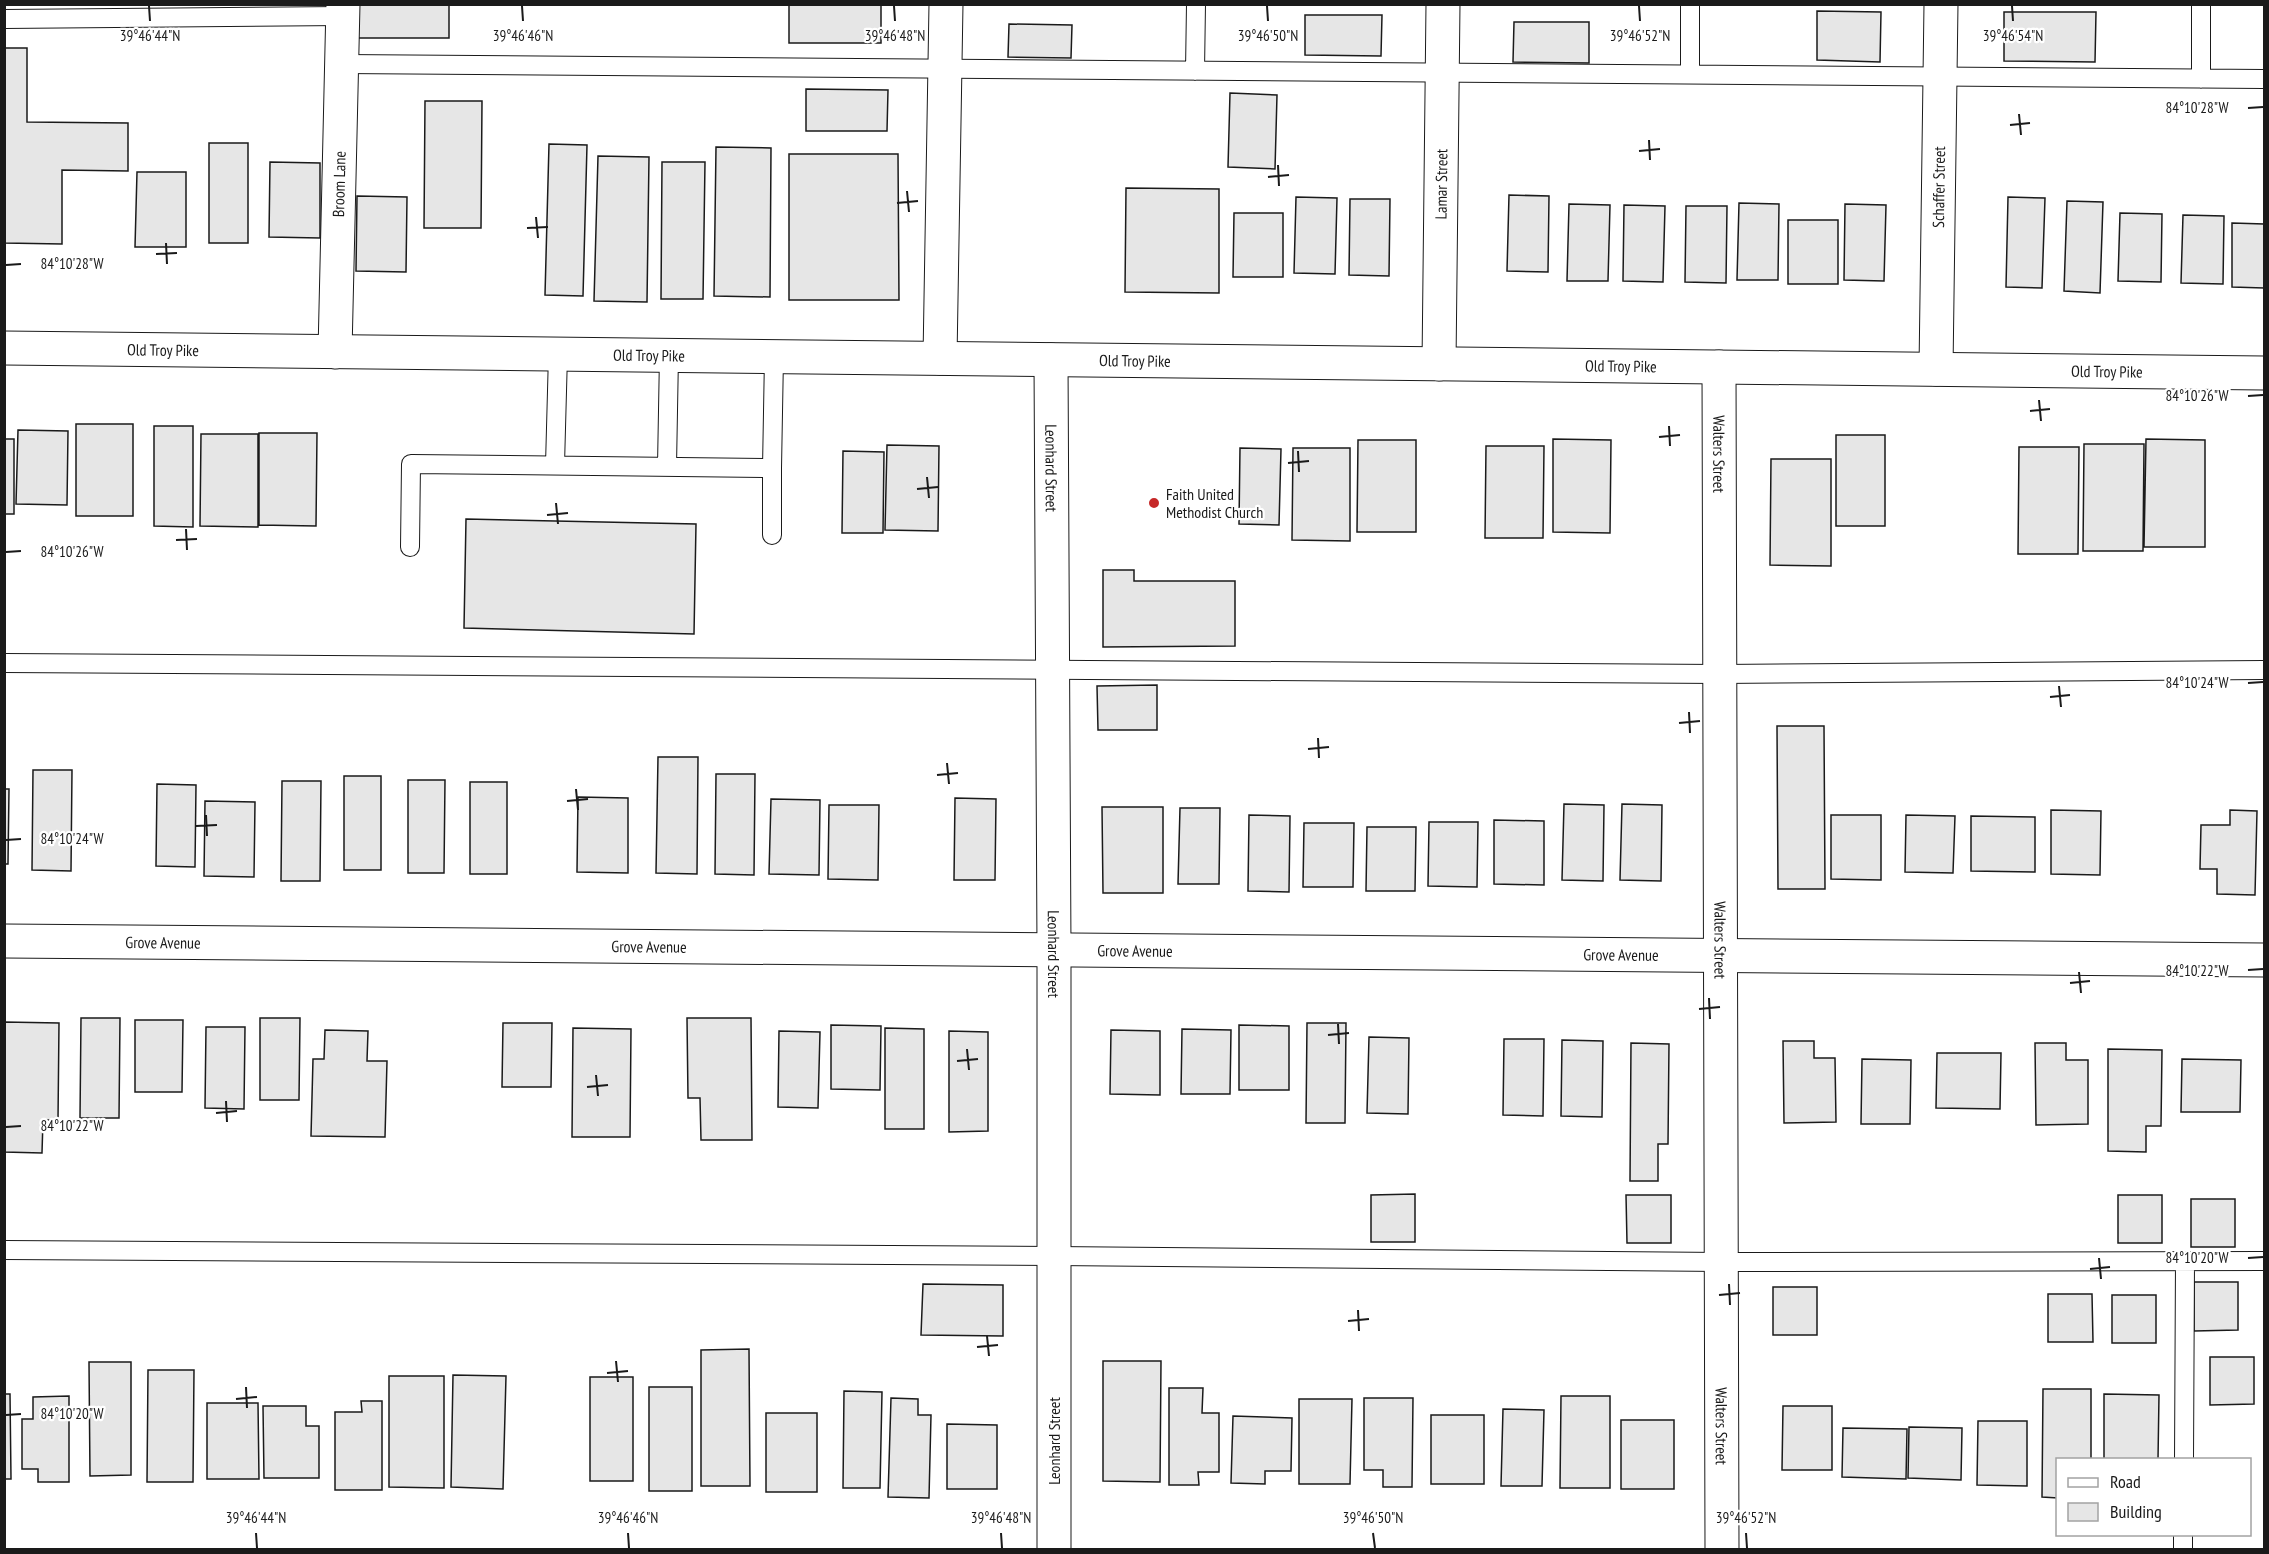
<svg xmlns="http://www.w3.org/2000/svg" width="2269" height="1554" viewBox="0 0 2269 1554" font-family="'PT Sans Narrow',sans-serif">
  <rect width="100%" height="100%" fill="#fff"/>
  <!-- building -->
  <path fill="#e6e6e6" stroke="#1a1a1a" stroke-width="1.5" d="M 357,4 L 449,4 L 449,38 L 357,38 Z
    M 789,4 L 881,4 L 881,43 L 789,43 Z
    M 1817,11 L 1881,12 L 1880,62 L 1817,60 Z
    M 2004,12 L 2096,12 L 2095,62 L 2004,61 Z
    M 1305,15 L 1382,15 L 1381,56 L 1305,55 Z
    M 1514,22 L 1589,22 L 1589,63 L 1513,62 Z
    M 1009,24 L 1072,25 L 1071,58 L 1008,57 Z
    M 4,48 L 27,48 L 27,122 L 128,123 L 128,171 L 62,170 L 62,244 L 4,243 Z
    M 806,89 L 888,90 L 887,131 L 806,131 Z
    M 1230,93 L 1277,95 L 1275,169 L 1228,167 Z
    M 425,101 L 482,101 L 481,228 L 424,228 Z
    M 209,143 L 248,143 L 248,243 L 209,243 Z
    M 549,144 L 587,145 L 583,296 L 545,295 Z
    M 716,147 L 771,148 L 770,297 L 714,296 Z
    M 789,154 L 898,154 L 899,300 L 789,300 Z
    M 598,156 L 649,157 L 647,302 L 594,301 Z
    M 270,162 L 320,163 L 320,238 L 269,237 Z
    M 662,162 L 705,162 L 703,299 L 661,299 Z
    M 137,172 L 186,172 L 186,247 L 135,247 Z
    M 1126,188 L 1219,189 L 1219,293 L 1125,292 Z
    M 1509,195 L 1549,196 L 1548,272 L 1507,271 Z
    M 357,196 L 407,197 L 406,272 L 356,271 Z
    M 1296,197 L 1337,198 L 1335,274 L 1294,273 Z
    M 2008,197 L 2045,198 L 2042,288 L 2006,287 Z
    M 1350,199 L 1390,199 L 1389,276 L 1349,275 Z
    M 2067,201 L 2103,202 L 2100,293 L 2064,291 Z
    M 1739,203 L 1779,204 L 1778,280 L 1737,280 Z
    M 1569,204 L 1610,205 L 1608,281 L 1567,281 Z
    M 1845,204 L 1886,205 L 1884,281 L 1844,280 Z
    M 1624,205 L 1665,206 L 1663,282 L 1623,281 Z
    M 1686,206 L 1727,206 L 1726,283 L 1685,282 Z
    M 1234,213 L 1283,213 L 1283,277 L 1233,277 Z
    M 2120,213 L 2162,214 L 2161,282 L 2118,281 Z
    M 2183,215 L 2224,216 L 2223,284 L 2181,283 Z
    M 1788,220 L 1838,220 L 1838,284 L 1788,284 Z
    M 2232,223 L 2264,224 L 2264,288 L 2232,287 Z
    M 76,424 L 133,424 L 133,516 L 76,516 Z
    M 154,426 L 193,426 L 193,527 L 154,526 Z
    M 18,430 L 68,431 L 67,505 L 16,504 Z
    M 259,433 L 317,433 L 316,526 L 259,525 Z
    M 201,434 L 258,434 L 258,527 L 200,526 Z
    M 1836,435 L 1885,435 L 1885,526 L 1836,526 Z
    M 4,439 L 14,439 L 14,514 L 4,514 Z
    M 1553,439 L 1611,440 L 1610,533 L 1553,532 Z
    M 2146,439 L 2205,440 L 2205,547 L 2144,547 Z
    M 1358,440 L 1416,440 L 1416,532 L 1357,532 Z
    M 2084,444 L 2144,444 L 2143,551 L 2083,551 Z
    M 887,445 L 939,446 L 938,531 L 885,530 Z
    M 1486,446 L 1544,446 L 1543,538 L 1485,538 Z
    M 2019,447 L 2079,447 L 2078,554 L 2018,554 Z
    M 1240,448 L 1281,449 L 1279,525 L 1239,524 Z
    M 1293,448 L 1350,448 L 1350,541 L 1292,540 Z
    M 843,451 L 884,452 L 883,533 L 842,533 Z
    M 1771,459 L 1831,459 L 1831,566 L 1770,565 Z
    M 466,519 L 696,524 L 694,634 L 464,628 Z
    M 1103,570 L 1134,570 L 1134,581 L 1235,581 L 1235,646 L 1103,647 Z
    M 1157,685 L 1157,730 L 1098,730 L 1097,686 Z
    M 1777,726 L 1824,726 L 1825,889 L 1778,889 Z
    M 658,757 L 698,757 L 697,874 L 656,873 Z
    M 33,770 L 72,770 L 71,871 L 32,870 Z
    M 716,774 L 755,774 L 754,875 L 715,874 Z
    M 344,776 L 381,776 L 381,870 L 344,870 Z
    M 408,780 L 445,780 L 444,873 L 408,873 Z
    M 282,781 L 321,781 L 320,881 L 281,881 Z
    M 470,782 L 507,782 L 507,874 L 470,874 Z
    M 157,784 L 196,785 L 195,867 L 156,866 Z
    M 4,789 L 9,789 L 8,864 L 4,864 Z
    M 578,797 L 628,798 L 628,873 L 577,872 Z
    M 955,798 L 996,799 L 995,880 L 954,880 Z
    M 771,799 L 820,800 L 819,875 L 769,874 Z
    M 205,801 L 255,802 L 254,877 L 204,876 Z
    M 1564,804 L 1604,805 L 1603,881 L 1562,880 Z
    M 1622,804 L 1662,805 L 1661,881 L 1620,880 Z
    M 829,805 L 879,805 L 878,880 L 828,879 Z
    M 1102,807 L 1163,807 L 1163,893 L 1103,893 Z
    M 1180,808 L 1220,808 L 1219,884 L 1178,884 Z
    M 2051,810 L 2101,811 L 2100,875 L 2051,874 Z
    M 2230,810 L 2257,811 L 2255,895 L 2217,894 L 2217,869 L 2200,869 L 2201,825 L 2230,825 Z
    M 1249,815 L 1290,816 L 1289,892 L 1248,891 Z
    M 1831,815 L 1881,815 L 1881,880 L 1831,879 Z
    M 1906,815 L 1955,816 L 1953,873 L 1905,872 Z
    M 1971,816 L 2035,817 L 2035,872 L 1971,871 Z
    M 1494,820 L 1544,821 L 1544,885 L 1494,884 Z
    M 1429,822 L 1478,822 L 1477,887 L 1428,886 Z
    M 1304,823 L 1354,823 L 1353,887 L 1303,887 Z
    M 1367,827 L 1416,827 L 1415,891 L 1366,891 Z
    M 81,1018 L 120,1018 L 119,1118 L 80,1118 Z
    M 260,1018 L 300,1018 L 299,1100 L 260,1100 Z
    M 687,1018 L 751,1018 L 752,1140 L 701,1140 L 700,1098 L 688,1098 Z
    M 135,1020 L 183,1020 L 182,1092 L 135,1092 Z
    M 4,1022 L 59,1023 L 58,1120 L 43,1120 L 42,1153 L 4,1152 Z
    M 503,1023 L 552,1023 L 551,1087 L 502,1087 Z
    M 1307,1023 L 1346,1023 L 1345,1123 L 1306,1123 Z
    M 831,1025 L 881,1026 L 880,1090 L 831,1089 Z
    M 1239,1025 L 1289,1026 L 1289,1090 L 1239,1090 Z
    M 206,1027 L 245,1027 L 244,1109 L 205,1108 Z
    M 573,1028 L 631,1029 L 630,1137 L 572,1137 Z
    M 885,1028 L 924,1029 L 924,1129 L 885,1129 Z
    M 1182,1029 L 1231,1030 L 1230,1094 L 1181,1094 Z
    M 325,1030 L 368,1031 L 367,1061 L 387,1061 L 385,1137 L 311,1136 L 313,1059 L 324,1059 Z
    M 1111,1030 L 1160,1031 L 1160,1095 L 1110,1094 Z
    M 779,1031 L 820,1032 L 818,1108 L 778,1107 Z
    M 949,1031 L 988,1032 L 988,1131 L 949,1132 Z
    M 1369,1037 L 1409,1038 L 1408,1114 L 1367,1113 Z
    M 1504,1039 L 1544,1039 L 1543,1116 L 1503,1115 Z
    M 1562,1040 L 1603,1041 L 1602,1117 L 1561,1116 Z
    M 1783,1041 L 1814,1041 L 1814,1058 L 1835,1058 L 1836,1122 L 1784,1123 Z
    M 1631,1043 L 1669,1044 L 1668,1144 L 1658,1144 L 1658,1181 L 1630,1181 Z
    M 2035,1043 L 2066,1043 L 2066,1060 L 2088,1060 L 2088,1124 L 2036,1125 Z
    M 2108,1049 L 2162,1050 L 2161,1126 L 2146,1126 L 2146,1152 L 2108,1151 Z
    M 1937,1053 L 2001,1053 L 2000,1109 L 1936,1108 Z
    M 1862,1059 L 1911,1060 L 1910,1124 L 1861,1124 Z
    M 2182,1059 L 2241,1060 L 2240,1112 L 2181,1112 Z
    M 1415,1194 L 1415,1242 L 1371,1242 L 1371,1195 Z
    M 1626,1195 L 1671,1195 L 1671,1243 L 1627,1243 Z
    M 2118,1195 L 2162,1195 L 2162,1243 L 2118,1243 Z
    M 2191,1199 L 2235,1199 L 2235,1247 L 2191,1247 Z
    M 2194,1282 L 2238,1282 L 2238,1330 L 2194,1331 Z
    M 923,1284 L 1003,1285 L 1003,1336 L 921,1335 Z
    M 1773,1287 L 1817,1287 L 1817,1335 L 1773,1335 Z
    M 2048,1294 L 2092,1294 L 2093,1342 L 2048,1342 Z
    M 2112,1295 L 2156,1295 L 2156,1343 L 2112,1343 Z
    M 749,1349 L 750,1486 L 701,1486 L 701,1350 Z
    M 2210,1357 L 2254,1357 L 2254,1404 L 2210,1405 Z
    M 1103,1361 L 1161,1361 L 1160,1482 L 1103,1481 Z
    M 89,1362 L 131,1362 L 131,1475 L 90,1476 Z
    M 148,1370 L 194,1370 L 193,1482 L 147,1482 Z
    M 453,1375 L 506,1376 L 503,1489 L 451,1487 Z
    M 389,1376 L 444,1376 L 444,1488 L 389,1487 Z
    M 590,1377 L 633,1377 L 633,1481 L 590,1481 Z
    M 649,1387 L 692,1387 L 692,1491 L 649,1491 Z
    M 1169,1388 L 1203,1388 L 1202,1413 L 1219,1413 L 1219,1472 L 1198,1472 L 1199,1485 L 1169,1485 Z
    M 2043,1389 L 2091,1389 L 2091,1460 L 2058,1460 L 2058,1498 L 2042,1497 Z
    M 844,1391 L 882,1392 L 880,1488 L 843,1488 Z
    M 4,1394 L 10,1394 L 11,1479 L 4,1479 Z
    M 2104,1394 L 2159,1395 L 2158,1460 L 2104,1460 Z
    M 69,1396 L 69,1482 L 38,1482 L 38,1469 L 22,1469 L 22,1419 L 33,1419 L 33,1397 Z
    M 1561,1396 L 1610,1396 L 1610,1488 L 1560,1488 Z
    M 891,1398 L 918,1399 L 918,1415 L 931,1415 L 929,1498 L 888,1497 Z
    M 1364,1398 L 1413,1398 L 1412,1487 L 1383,1487 L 1383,1470 L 1364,1470 Z
    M 1299,1399 L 1352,1399 L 1350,1484 L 1299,1484 Z
    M 361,1401 L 382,1401 L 382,1490 L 335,1490 L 335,1412 L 362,1412 Z
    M 207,1403 L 258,1403 L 259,1479 L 207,1479 Z
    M 263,1406 L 306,1406 L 306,1426 L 319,1426 L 319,1478 L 264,1478 Z
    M 1783,1406 L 1832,1406 L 1832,1470 L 1782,1470 Z
    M 1503,1409 L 1544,1410 L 1542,1486 L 1501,1486 Z
    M 766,1413 L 817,1413 L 817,1492 L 766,1492 Z
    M 1431,1415 L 1484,1415 L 1484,1484 L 1431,1484 Z
    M 1233,1416 L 1292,1418 L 1291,1471 L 1265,1471 L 1265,1484 L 1231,1483 Z
    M 1621,1420 L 1674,1420 L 1674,1489 L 1621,1489 Z
    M 1978,1421 L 2027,1421 L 2027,1486 L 1977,1485 Z
    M 947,1424 L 997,1425 L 997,1489 L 947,1489 Z
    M 1909,1427 L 1962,1428 L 1961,1480 L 1908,1478 Z
    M 1843,1428 L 1907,1429 L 1906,1479 L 1842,1477 Z"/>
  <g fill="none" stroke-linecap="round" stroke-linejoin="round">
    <!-- lane casing -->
    <g stroke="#1a1a1a" stroke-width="20">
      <path id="lane" d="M 4,19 L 343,16
        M 342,64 L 2264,79
        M 1195,71 L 1196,4
        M 1690,74 L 1690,4
        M 2201,79 L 2201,4
        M 555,465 L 558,354
        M 667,466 L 669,355
        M 772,468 L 774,356
        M 410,547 L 411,464 L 772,468 L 772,535
        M 4,663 L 1720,674 L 2264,670
        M 4,1250 L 1054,1256 L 1722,1262 L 2264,1261
        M 2184,1460 L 2185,1261
        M 2183,1550 L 2183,1534"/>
    </g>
    <!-- street casing -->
    <g stroke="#1a1a1a" stroke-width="35">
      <g id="street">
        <path id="s1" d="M 335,352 L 343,4"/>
        <path d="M 940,358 L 946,4"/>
        <path id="s2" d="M 1051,360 L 1054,950 L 1054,1550"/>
        <path id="s3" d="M 1439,364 L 1443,4"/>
        <path id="s4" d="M 1719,367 L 1722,1550"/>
        <path id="s5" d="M 1936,369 L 1941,4"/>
        <path id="s6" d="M 4,941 L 2264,960"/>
      </g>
    </g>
    <!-- secondary casing -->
    <g stroke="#1a1a1a" stroke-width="35">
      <g id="secondary">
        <path id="s7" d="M 4,348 L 2264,373"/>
      </g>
    </g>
    <!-- lane -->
    <use href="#lane" stroke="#fff" stroke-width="18"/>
    <!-- street -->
    <use href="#street" stroke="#fff" stroke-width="33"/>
    <!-- secondary -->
    <use href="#secondary" stroke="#fff" stroke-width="33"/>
  </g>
  <!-- ticks -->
  <path fill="none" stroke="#1a1a1a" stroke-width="2" d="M 149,6 L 150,21M 522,6 L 523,21M 894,6 L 895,21M 1267,6 L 1268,21M 1639,6 L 1640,21M 2012,6 L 2013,21M 2248,108 L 2263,107M 2019,114 L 2021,135M 2010,125 L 2030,123M 1649,140 L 1650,160M 1639,151 L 1660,149M 1278,165 L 1279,186M 1268,177 L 1289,175M 907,191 L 909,212M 897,203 L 918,201M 536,217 L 538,238M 527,228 L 548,227M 166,243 L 167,264M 156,254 L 177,253M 6,265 L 21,264M 2248,396 L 2263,395M 2039,400 L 2041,421M 2030,411 L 2050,409M 1669,426 L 1670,446M 1659,437 L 1680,435M 1298,451 L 1299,472M 1288,463 L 1309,461M 927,477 L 929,498M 917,489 L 938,487M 556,503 L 558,524M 547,515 L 568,513M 186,529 L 187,550M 176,540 L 197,539M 6,552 L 21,551M 2248,683 L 2263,682M 2059,686 L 2061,707M 2050,697 L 2070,695M 1689,712 L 1690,733M 1679,723 L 1700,721M 1318,738 L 1319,758M 1308,749 L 1329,747M 947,763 L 949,784M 937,775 L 958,773M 576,789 L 578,810M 567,801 L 588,799M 206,815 L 207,836M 196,826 L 217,825M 6,840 L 21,839M 2248,970 L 2263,969M 2079,972 L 2081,993M 2070,983 L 2090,981M 1709,998 L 1710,1019M 1699,1009 L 1720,1007M 1338,1024 L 1339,1044M 1328,1035 L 1349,1033M 967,1049 L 969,1070M 957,1061 L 978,1059M 596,1075 L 598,1096M 587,1087 L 608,1085M 226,1101 L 227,1122M 216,1113 L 237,1111M 6,1127 L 21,1126M 2099,1258 L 2101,1279M 2248,1258 L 2263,1257M 2090,1269 L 2110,1267M 1729,1284 L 1730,1305M 1719,1295 L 1740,1293M 1358,1310 L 1359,1331M 1348,1321 L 1369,1319M 987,1336 L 989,1356M 977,1347 L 998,1345M 616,1361 L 618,1382M 607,1373 L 628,1371M 246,1387 L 247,1408M 236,1399 L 257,1397M 6,1415 L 21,1414M 256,1533 L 257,1548M 628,1533 L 629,1548M 1001,1533 L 1002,1548M 1373,1533 L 1375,1548M 1746,1533 L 1747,1548"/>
  <!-- markers -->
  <circle fill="#c62828" stroke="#fff" stroke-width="2" cx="1154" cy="503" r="6"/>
  <g text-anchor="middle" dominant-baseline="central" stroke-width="4.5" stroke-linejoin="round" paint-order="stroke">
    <!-- street labels -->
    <g font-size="16" fill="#1a1a1a" stroke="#fff">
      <text stroke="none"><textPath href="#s1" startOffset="168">Broom Lane</textPath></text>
      <text stroke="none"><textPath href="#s3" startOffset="180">Lamar Street</textPath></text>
      <text stroke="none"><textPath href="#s5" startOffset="182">Schaffer Street</textPath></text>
      <text stroke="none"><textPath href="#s7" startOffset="159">Old Troy Pike</textPath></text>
      <text stroke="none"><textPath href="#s7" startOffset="645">Old Troy Pike</textPath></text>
      <text stroke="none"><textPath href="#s7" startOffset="1131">Old Troy Pike</textPath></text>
      <text stroke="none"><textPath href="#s7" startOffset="1617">Old Troy Pike</textPath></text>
      <text stroke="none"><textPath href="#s7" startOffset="2103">Old Troy Pike</textPath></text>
      <text stroke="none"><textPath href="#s4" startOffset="87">Walters Street</textPath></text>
      <text stroke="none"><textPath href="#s2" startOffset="108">Leonhard Street</textPath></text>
      <text stroke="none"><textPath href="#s4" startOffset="573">Walters Street</textPath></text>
      <text stroke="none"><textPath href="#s6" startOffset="159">Grove Avenue</textPath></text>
      <text stroke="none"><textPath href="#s6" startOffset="645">Grove Avenue</textPath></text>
      <text stroke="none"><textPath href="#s6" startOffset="1131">Grove Avenue</textPath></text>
      <text stroke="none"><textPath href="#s2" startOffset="594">Leonhard Street</textPath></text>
      <text stroke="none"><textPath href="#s6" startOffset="1617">Grove Avenue</textPath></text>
      <text stroke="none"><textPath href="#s4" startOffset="1059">Walters Street</textPath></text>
      <text transform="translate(1054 1441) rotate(-90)">Leonhard Street</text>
    </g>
    <!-- poi labels -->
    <g font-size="16" fill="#1a1a1a" stroke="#fff" text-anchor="start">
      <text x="1166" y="494">Faith United<tspan x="1166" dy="18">Methodist Church</tspan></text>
    </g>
  </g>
  <g font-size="15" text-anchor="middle" fill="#1a1a1a" stroke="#fff" stroke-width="4.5" stroke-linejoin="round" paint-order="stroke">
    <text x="150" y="41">39°46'44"N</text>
    <text x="523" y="41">39°46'46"N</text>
    <text x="895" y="41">39°46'48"N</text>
    <text x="1268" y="41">39°46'50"N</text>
    <text x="1640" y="41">39°46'52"N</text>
    <text x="2013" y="41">39°46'54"N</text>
    <text x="2197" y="113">84°10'28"W</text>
    <text x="72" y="269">84°10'28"W</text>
    <text x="2197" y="401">84°10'26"W</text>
    <text x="72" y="557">84°10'26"W</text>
    <text x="2197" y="688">84°10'24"W</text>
    <text x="72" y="844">84°10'24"W</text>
    <text x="2197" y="976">84°10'22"W</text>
    <text x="72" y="1131">84°10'22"W</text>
    <text x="2197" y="1263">84°10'20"W</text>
    <text x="72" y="1419">84°10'20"W</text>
    <text x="256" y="1523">39°46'44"N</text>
    <text x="628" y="1523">39°46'46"N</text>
    <text x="1001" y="1523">39°46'48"N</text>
    <text x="1373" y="1523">39°46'50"N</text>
    <text x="1746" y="1523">39°46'52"N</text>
  </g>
  <!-- border -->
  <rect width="2269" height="1554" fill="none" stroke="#1a1a1a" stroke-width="12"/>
  <!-- legend -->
  <rect x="2056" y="1458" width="195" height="78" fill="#ffffff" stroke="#a3a3a3" stroke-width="1.5"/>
  <rect x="2068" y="1478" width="30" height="9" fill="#ffffff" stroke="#a3a3a3" stroke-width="1.5"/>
  <text x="2110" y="1488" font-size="18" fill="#1a1a1a">Road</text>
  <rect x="2068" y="1503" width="30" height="18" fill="#e6e6e6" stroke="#a3a3a3" stroke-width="1.5"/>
  <text x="2110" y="1518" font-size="18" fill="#1a1a1a">Building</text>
</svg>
